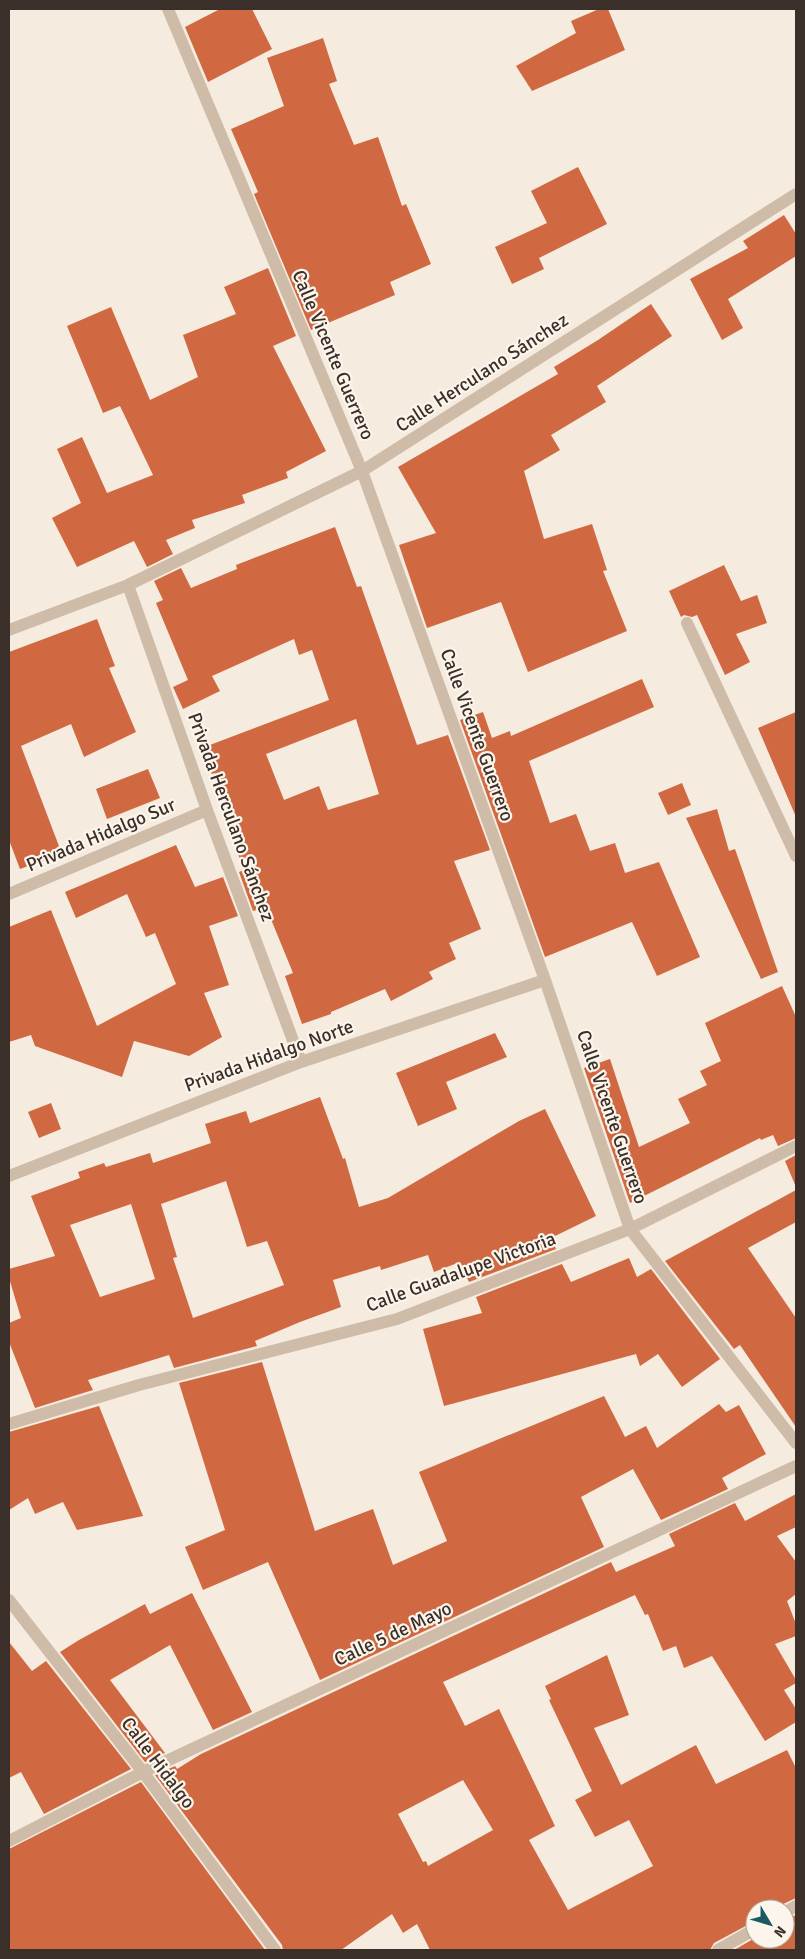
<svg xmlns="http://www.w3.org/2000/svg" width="805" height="1959" viewBox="0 0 805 1959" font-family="Signika,sans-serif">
  <rect width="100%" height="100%" fill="#f5ebde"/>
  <!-- building -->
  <path fill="#d06941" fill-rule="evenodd" d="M 220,9 L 252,9 L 272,49 L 208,82 L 185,27 Z
    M 599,9 L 608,9 L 625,50 L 532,91 L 516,66 L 576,33 L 571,21 Z
    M 323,38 L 337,81 L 329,84 L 354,145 L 378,137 L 402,206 L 406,204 L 431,264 L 390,282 L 395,295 L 311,330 L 254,194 L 258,192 L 231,129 L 284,106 L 267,58 Z
    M 578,167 L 607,224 L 539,258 L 544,269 L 512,284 L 495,247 L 547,223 L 531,191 Z
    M 784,215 L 796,234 L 796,256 L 728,299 L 743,328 L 722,340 L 690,279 L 748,248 L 743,241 Z
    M 268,268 L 296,336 L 273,346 L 326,451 L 286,472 L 288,478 L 242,495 L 245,503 L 192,520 L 195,528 L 166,540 L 173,554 L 147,567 L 134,541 L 77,567 L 52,518 L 81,503 L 57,449 L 82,437 L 107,493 L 153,475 L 120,406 L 103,413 L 67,326 L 111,307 L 150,400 L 198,377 L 183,335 L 236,314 L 224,287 Z
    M 651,304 L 672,336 L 597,386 L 606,402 L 551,435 L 560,450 L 524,471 L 544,539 L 592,524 L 607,570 L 603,571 L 627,631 L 528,672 L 501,602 L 427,628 L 399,545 L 436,533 L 398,467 L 558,374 L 554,367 L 598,340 Z
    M 335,527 L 357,587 L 361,586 L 417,745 L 448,735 L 490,850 L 454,861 L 481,929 L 449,943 L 456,959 L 429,972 L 433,979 L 391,1001 L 385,989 L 331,1012 L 331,1014 L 302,1024 L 285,976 L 293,973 L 266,907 L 253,911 L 239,872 L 244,870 L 227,824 L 233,821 L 215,773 L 212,774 L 202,748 L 329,700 L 312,650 L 299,655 L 294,639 L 212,676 L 220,691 L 183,709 L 173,687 L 188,680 L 156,603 L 163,600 L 154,581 L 181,568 L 191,588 L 237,569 L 236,565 ZM 356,719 L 379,794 L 328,810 L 319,786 L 284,800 L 266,754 Z
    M 724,565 L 741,601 L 757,595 L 767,623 L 736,634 L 750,662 L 725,675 L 697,615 L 692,617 L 684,615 L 681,617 L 669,591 Z
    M 97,619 L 115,666 L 109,668 L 136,732 L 84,757 L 71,724 L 21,746 L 62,854 L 20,869 L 9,840 L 9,652 Z
    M 642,679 L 654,707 L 529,761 L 550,823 L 576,814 L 590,851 L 615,843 L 625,873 L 659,862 L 700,957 L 657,976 L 632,922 L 545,957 L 460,720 L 483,712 L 492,738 L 510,731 L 511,736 Z
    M 796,712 L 796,817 L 758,728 Z
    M 148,769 L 160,798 L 107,819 L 96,789 Z
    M 682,783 L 691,805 L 668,815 L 658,793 Z
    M 717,809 L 729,851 L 735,849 L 778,972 L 761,979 L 686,818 Z
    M 176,845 L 195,887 L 223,877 L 238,916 L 209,926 L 229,985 L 204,993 L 222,1037 L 189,1056 L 134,1041 L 122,1077 L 35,1046 L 31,1035 L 9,1042 L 9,927 L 51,910 L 97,1026 L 176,984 L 155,933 L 146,937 L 127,894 L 76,918 L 65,892 Z
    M 782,986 L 796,1017 L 796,1138 L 778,1146 L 773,1135 L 761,1140 L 760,1138 L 630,1203 L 584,1068 L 610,1059 L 639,1147 L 690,1123 L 678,1099 L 707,1085 L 700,1071 L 721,1061 L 705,1023 Z
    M 495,1033 L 507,1057 L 446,1082 L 457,1109 L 418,1126 L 396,1073 Z
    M 320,1097 L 343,1159 L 345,1158 L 359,1207 L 388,1198 L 519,1121 L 545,1109 L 596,1216 L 551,1238 L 556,1249 L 469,1282 L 460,1262 L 434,1272 L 428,1255 L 381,1270 L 380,1266 L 333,1280 L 341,1307 L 300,1322 L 255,1341 L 257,1346 L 174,1368 L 169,1355 L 88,1380 L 93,1390 L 35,1408 L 9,1342 L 9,1323 L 21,1318 L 9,1278 L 9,1269 L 55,1256 L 31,1196 L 80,1178 L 78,1172 L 104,1163 L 106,1167 L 150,1153 L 153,1163 L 211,1143 L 205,1124 L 246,1111 L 250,1123 ZM 226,1181 L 247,1247 L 267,1241 L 284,1285 L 193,1318 L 173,1258 L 177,1257 L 161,1204 ZM 131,1204 L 155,1279 L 100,1297 L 70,1225 Z
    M 51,1103 L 61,1129 L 39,1138 L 28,1112 Z
    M 796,1155 L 796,1187 L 785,1161 Z
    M 796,1190 L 796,1222 L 748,1248 L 796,1318 L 796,1427 L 740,1345 L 734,1349 L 665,1261 Z
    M 629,1258 L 637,1277 L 651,1269 L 720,1359 L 682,1387 L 658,1354 L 640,1366 L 636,1354 L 444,1406 L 423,1329 L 482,1313 L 476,1297 L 562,1264 L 571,1282 Z
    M 262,1362 L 315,1531 L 373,1509 L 393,1565 L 447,1541 L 419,1472 L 604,1396 L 625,1437 L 646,1426 L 657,1448 L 719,1404 L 726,1412 L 739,1405 L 766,1454 L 722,1478 L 728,1489 L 661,1520 L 633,1469 L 581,1497 L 604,1547 L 320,1680 L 268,1562 L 203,1590 L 185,1547 L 225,1530 L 179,1383 Z
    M 99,1406 L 143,1516 L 77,1530 L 63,1502 L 35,1514 L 28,1498 L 9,1510 L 9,1432 Z
    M 796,1494 L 796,1527 L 777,1536 L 796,1562 L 796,1594 L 787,1601 L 796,1624 L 796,1636 L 775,1644 L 796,1680 L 796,1683 L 784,1690 L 796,1709 L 796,1722 L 765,1741 L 712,1656 L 684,1668 L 676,1646 L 663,1651 L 648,1614 L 645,1615 L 635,1595 L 443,1682 L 465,1726 L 499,1709 L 555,1826 L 529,1840 L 568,1910 L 653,1866 L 629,1820 L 595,1837 L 575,1800 L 592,1791 L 549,1700 L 551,1699 L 545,1686 L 607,1655 L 629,1715 L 594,1728 L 621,1785 L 696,1745 L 716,1784 L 787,1750 L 796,1768 L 796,1898 L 781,1905 L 778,1909 L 755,1909 L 755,1921 L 714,1943 L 710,1950 L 430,1950 L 417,1924 L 403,1933 L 392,1914 L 341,1950 L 283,1950 L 282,1945 L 155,1775 L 175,1766 L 177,1769 L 201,1754 L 611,1562 L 616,1572 L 675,1546 L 669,1534 L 735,1503 L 745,1521 ZM 463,1780 L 493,1830 L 428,1866 L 426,1861 L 423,1862 L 398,1814 Z
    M 192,1593 L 252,1712 L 213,1730 L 170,1645 L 110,1680 L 165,1753 L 145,1762 L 60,1652 L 79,1640 L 145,1604 L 150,1614 Z
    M 9,1642 L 32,1671 L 46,1661 L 131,1769 L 44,1814 L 21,1772 L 9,1778 Z
    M 141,1782 L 265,1950 L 9,1950 L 9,1849 Z
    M 796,1915 L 796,1950 L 734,1950 L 755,1938 L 785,1939 L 785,1920 Z"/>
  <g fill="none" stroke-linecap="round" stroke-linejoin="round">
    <!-- minor -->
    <path stroke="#cebba8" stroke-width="12" d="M 168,9 L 362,471 L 545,980 L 630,1229 L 796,1443
      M 128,585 L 207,810 L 301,1062
      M 687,623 L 796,856
      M 9,630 L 128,585 L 362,471 L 796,194
      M 9,894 L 207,810
      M 9,1176 L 301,1062 L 545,980
      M 9,1424 L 139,1385 L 397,1319 L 630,1229 L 796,1146
      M 9,1841 L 143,1772 L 796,1466"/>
    <!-- tertiary -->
    <path stroke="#cebba8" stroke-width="12" d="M 9,1600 L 143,1772 L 275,1950
      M 785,1912 L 796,1906
      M 718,1950 L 755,1929"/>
  </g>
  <g text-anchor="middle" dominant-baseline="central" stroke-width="4.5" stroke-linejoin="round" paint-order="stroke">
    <!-- street labels -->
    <g font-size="19" fill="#3b2f29" stroke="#fcf5eb">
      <text transform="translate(333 355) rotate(67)">Calle Vicente Guerrero</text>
      <text transform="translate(482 373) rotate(-33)">Calle Herculano Sánchez</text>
      <text transform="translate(477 735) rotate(70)">Calle Vicente Guerrero</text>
      <text transform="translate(231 817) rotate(70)">Privada Herculano Sánchez</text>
      <text transform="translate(101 835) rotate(-23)">Privada Hidalgo Sur</text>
      <text transform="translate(269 1056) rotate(-20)">Privada Hidalgo Norte</text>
      <text transform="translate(612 1117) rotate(71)">Calle Vicente Guerrero</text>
      <text transform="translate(461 1272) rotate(-20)">Calle Guadalupe Victoria</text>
      <text transform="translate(393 1634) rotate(-25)">Calle 5 de Mayo</text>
      <text transform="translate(158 1763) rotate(53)">Calle Hidalgo</text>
    </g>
  </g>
  <!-- border -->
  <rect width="805" height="1959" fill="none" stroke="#3b2f29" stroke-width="20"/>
  <!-- north arrow -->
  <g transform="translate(770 1924) rotate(128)"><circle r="24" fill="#fcf5eb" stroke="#afa69d"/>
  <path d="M0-4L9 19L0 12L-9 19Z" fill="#1a5960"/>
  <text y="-8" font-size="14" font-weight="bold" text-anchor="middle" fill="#3b2f29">N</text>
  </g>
</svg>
